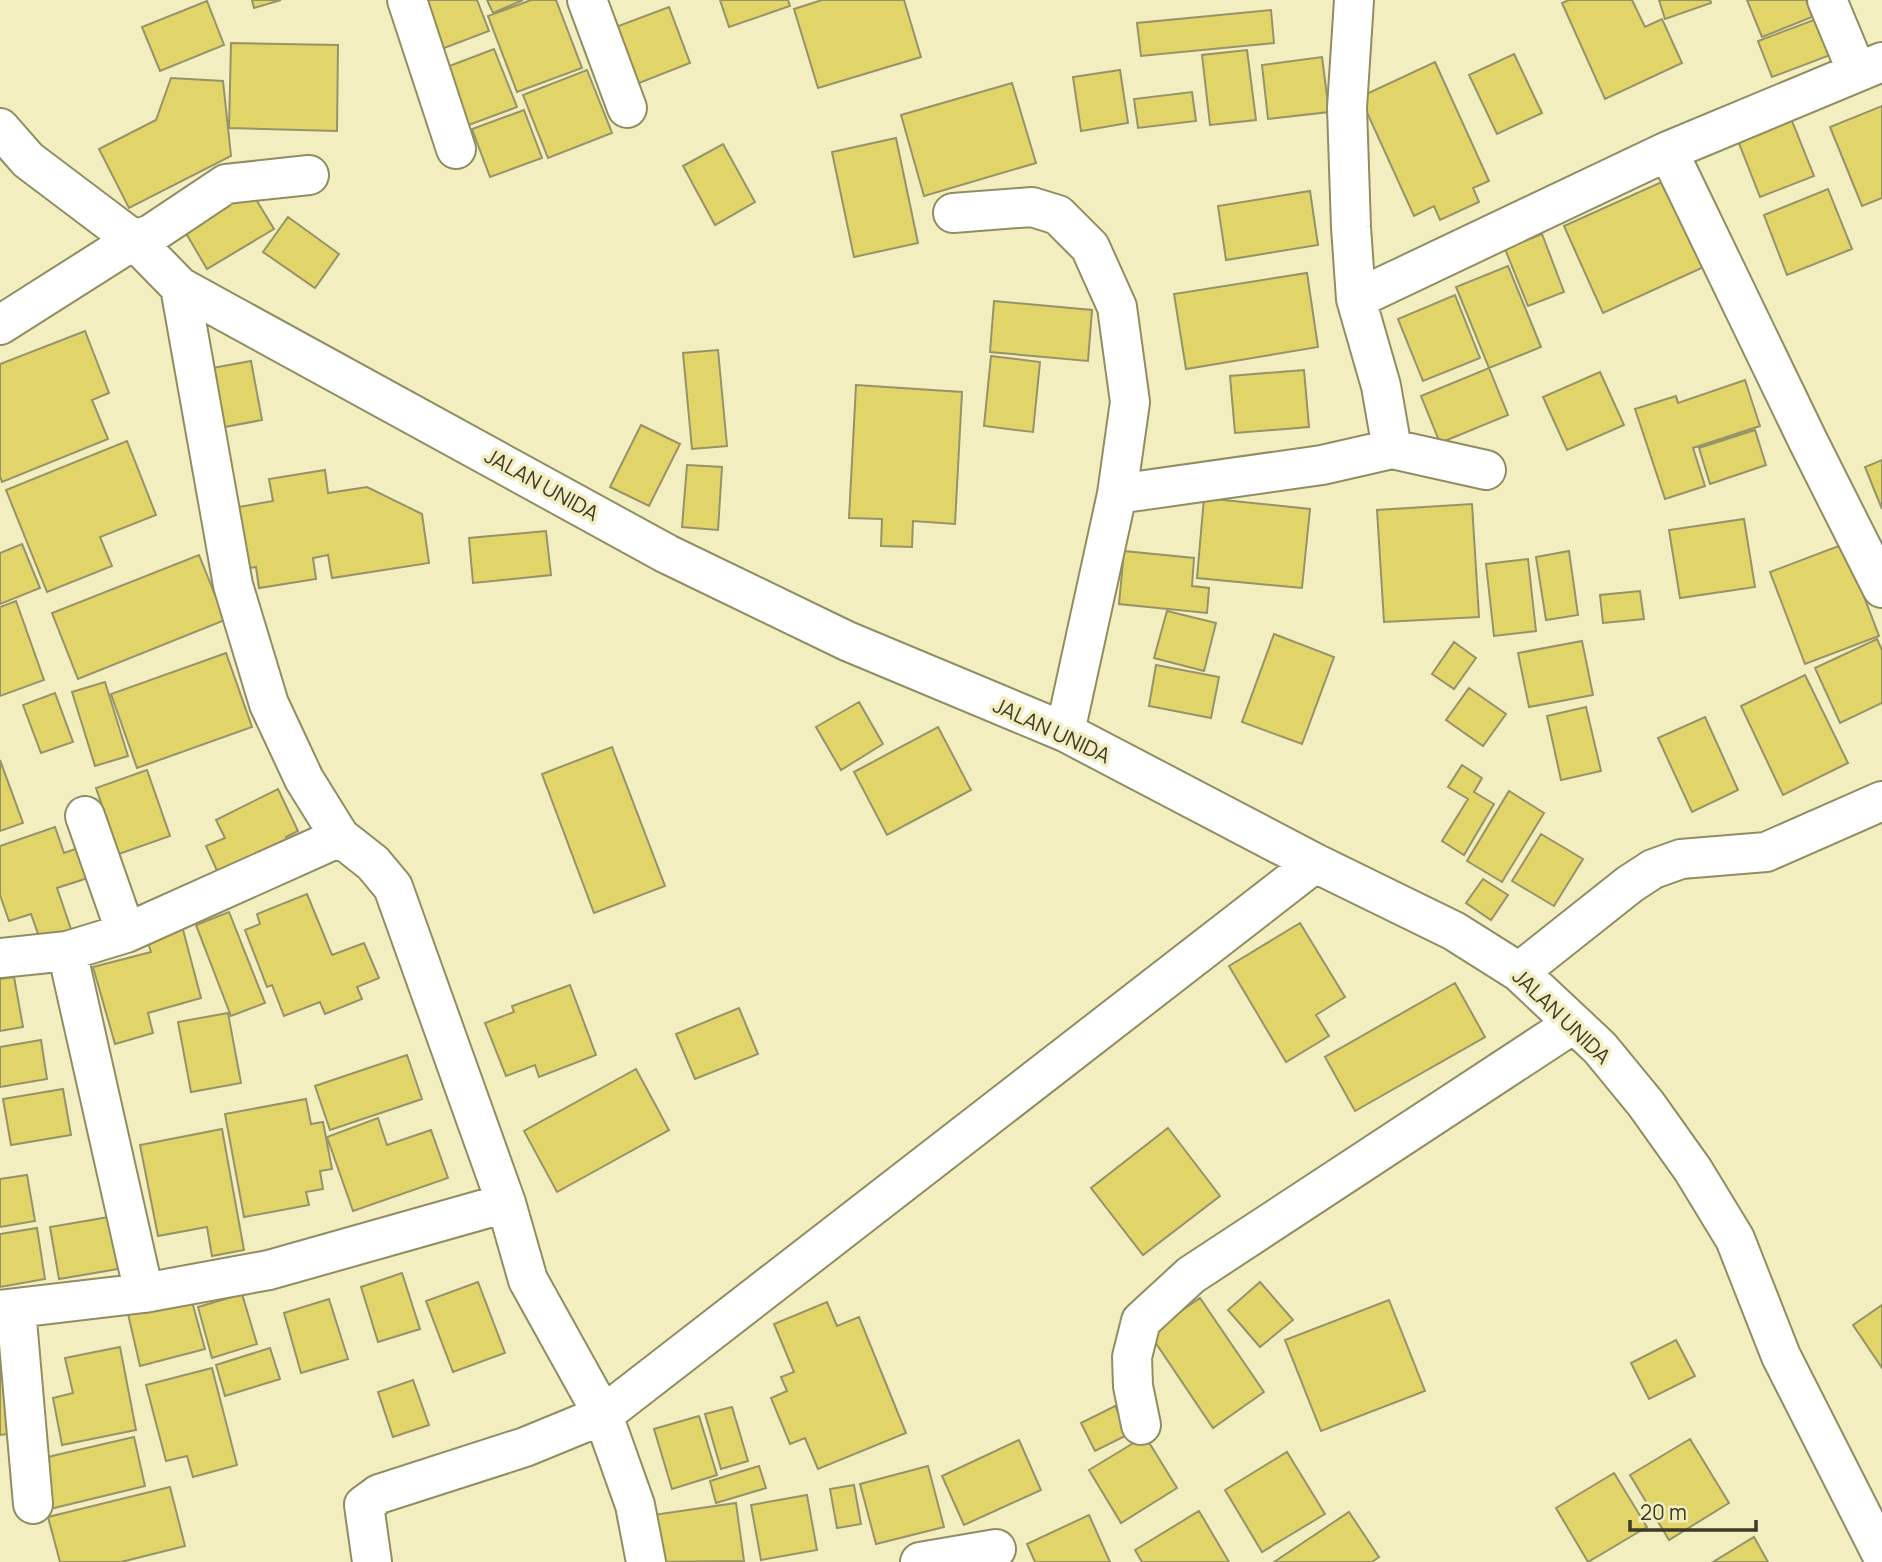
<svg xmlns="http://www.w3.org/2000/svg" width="1882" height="1562" viewBox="0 0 1882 1562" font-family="Manrope,sans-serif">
  <rect width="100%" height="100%" fill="#f2eec0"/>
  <!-- building -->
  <path fill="#e1d56a" stroke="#979368" stroke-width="2" d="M 252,0 L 281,0 L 254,8 Z
    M 420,0 L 477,0 L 489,31 L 439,50 Z
    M 487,0 L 523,0 L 493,13 Z
    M 531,0 L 556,0 L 582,68 L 517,92 L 488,16 Z
    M 720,0 L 788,0 L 790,6 L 729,27 Z
    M 822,0 L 904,0 L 921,57 L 818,88 L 794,9 Z
    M 1569,0 L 1632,0 L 1645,27 L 1662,19 L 1682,63 L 1605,99 L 1562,3 Z
    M 1659,0 L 1710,0 L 1711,3 L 1665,19 Z
    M 1747,0 L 1806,0 L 1812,17 L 1762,37 Z
    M 207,1 L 224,45 L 160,71 L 142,27 Z
    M 669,7 L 690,63 L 634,85 L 613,28 Z
    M 1271,10 L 1274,43 L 1141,56 L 1137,23 Z
    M 1819,18 L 1833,54 L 1772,77 L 1758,41 Z
    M 231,43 L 338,45 L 337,131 L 229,128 Z
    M 494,49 L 517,107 L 466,126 L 444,68 Z
    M 1247,50 L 1256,120 L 1210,125 L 1202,55 Z
    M 1514,54 L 1542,113 L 1497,134 L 1469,75 Z
    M 1322,57 L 1329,112 L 1268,119 L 1262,65 Z
    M 1435,62 L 1489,181 L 1473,188 L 1479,202 L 1440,220 L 1434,206 L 1414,216 L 1360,97 Z
    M 587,70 L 612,133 L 548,158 L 523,95 Z
    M 1120,70 L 1128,123 L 1081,131 L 1073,77 Z
    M 171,78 L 223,81 L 231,156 L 129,208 L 99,149 L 156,120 Z
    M 1012,83 L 1036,163 L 924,196 L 901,115 Z
    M 1192,92 L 1196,121 L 1138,128 L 1134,99 Z
    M 1882,106 L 1882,198 L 1862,206 L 1830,127 Z
    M 524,110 L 542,158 L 490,177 L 472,129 Z
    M 1790,116 L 1814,176 L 1760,197 L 1737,138 Z
    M 896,138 L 918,243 L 854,257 L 832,152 Z
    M 723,144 L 755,202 L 715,225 L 683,166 Z
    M 1666,180 L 1706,266 L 1603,313 L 1564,226 Z
    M 246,183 L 274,229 L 207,269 L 180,223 Z
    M 1828,189 L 1852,249 L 1787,275 L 1764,215 Z
    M 1310,191 L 1318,245 L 1226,260 L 1218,206 Z
    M 288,217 L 339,254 L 315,288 L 263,252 Z
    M 1542,234 L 1564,292 L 1528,306 L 1505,249 Z
    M 1508,266 L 1541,347 L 1489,368 L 1456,287 Z
    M 1307,273 L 1318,347 L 1186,369 L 1174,294 Z
    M 1455,295 L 1480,358 L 1423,381 L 1398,319 Z
    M 994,301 L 1092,310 L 1088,361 L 990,352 Z
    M 85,331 L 109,393 L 92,400 L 108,439 L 2,482 L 0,476 L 0,364 Z
    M 718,350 L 727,446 L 692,449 L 683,353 Z
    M 991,356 L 1040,362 L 1033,432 L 984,426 Z
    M 251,361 L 262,420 L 219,428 L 207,369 Z
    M 1489,368 L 1508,415 L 1440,443 L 1421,396 Z
    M 1304,370 L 1309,427 L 1235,433 L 1230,376 Z
    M 1600,372 L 1624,425 L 1567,450 L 1543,397 Z
    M 1745,380 L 1760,426 L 1693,448 L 1705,486 L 1665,499 L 1635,409 L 1676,396 L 1678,403 Z
    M 856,385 L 962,392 L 955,524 L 913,521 L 912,547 L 881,546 L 882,519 L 849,518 Z
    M 641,425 L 680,444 L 649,506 L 610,487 Z
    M 1755,430 L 1766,465 L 1710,484 L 1699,448 Z
    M 127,441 L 156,515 L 100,537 L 112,566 L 47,592 L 6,490 Z
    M 1882,460 L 1882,509 L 1865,467 Z
    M 687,465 L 722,467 L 718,530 L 682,527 Z
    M 325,470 L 328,493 L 367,487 L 422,514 L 429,563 L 332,578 L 328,555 L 313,558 L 316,579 L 259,588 L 256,567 L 242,569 L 233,508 L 273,501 L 269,479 Z
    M 1204,498 L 1310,509 L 1302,588 L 1197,578 Z
    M 1472,504 L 1479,617 L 1384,622 L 1377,510 Z
    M 1744,519 L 1755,587 L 1680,598 L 1669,530 Z
    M 546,531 L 551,575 L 473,583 L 469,538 Z
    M 22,544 L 40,588 L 0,604 L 0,553 Z
    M 1844,544 L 1879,636 L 1805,664 L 1770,572 Z
    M 1124,551 L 1194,558 L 1192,586 L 1209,588 L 1207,613 L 1119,604 Z
    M 1569,551 L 1578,615 L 1546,620 L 1536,557 Z
    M 199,555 L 225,620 L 78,679 L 52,613 Z
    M 1528,559 L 1536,631 L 1494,636 L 1486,564 Z
    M 1640,591 L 1644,619 L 1603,623 L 1600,595 Z
    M 16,601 L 44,680 L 0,696 L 0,607 Z
    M 1167,611 L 1216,623 L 1204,671 L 1154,658 Z
    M 1274,634 L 1334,657 L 1302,744 L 1242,722 Z
    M 1877,639 L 1882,650 L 1882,703 L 1840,723 L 1815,668 Z
    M 1582,641 L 1593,695 L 1529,707 L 1518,653 Z
    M 1454,642 L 1476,658 L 1454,689 L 1432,674 Z
    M 226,653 L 252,727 L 137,768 L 111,694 Z
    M 1156,665 L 1219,677 L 1211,718 L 1149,706 Z
    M 1805,675 L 1848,763 L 1783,795 L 1741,706 Z
    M 105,682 L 128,756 L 95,766 L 72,692 Z
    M 1469,688 L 1506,714 L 1483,746 L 1446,720 Z
    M 55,693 L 73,742 L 41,753 L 23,705 Z
    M 859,702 L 883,744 L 841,770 L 816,727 Z
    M 1586,707 L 1601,771 L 1561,780 L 1547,716 Z
    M 1705,717 L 1738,790 L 1692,812 L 1658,738 Z
    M 938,727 L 971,790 L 887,835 L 854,772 Z
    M 612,747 L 665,886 L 594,913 L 542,774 Z
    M 0,760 L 23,823 L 0,831 Z
    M 1462,765 L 1482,778 L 1474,792 L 1494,804 L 1464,855 L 1442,841 L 1468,799 L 1448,787 Z
    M 147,770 L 170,836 L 119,854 L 96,788 Z
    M 278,789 L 298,831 L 286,837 L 292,849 L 222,882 L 206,846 L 225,838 L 216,820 Z
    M 1509,791 L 1544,813 L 1502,882 L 1467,861 Z
    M 55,827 L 64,853 L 84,846 L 94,876 L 57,888 L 73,935 L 42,945 L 31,914 L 9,921 L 0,895 L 0,846 Z
    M 1541,834 L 1583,859 L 1554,906 L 1512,881 Z
    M 1483,879 L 1508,895 L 1491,920 L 1466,903 Z
    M 307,894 L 332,955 L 364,943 L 379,978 L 357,987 L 362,999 L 325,1014 L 320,1002 L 284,1016 L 272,985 L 267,987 L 245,930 L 260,924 L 257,914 Z
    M 229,912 L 265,1003 L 231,1016 L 196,925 Z
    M 1300,923 L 1345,997 L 1316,1015 L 1329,1036 L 1286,1062 L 1229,966 Z
    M 182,926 L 201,998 L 148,1013 L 153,1033 L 115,1044 L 93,967 L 151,952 L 146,936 Z
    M 14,977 L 23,1027 L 0,1031 L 0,979 Z
    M 1455,983 L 1485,1037 L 1355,1111 L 1325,1057 Z
    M 570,985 L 596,1055 L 539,1077 L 535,1065 L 506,1076 L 485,1023 L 514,1012 L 512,1006 Z
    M 739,1008 L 758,1054 L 695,1079 L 676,1034 Z
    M 228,1013 L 241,1083 L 191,1092 L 178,1022 Z
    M 41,1040 L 47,1079 L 0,1087 L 0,1047 Z
    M 407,1055 L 422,1099 L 330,1130 L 315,1086 Z
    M 636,1069 L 669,1130 L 557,1192 L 524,1131 Z
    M 63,1089 L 71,1135 L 11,1145 L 3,1099 Z
    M 306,1099 L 311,1124 L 323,1122 L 332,1169 L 320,1171 L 323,1189 L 306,1192 L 309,1205 L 244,1217 L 225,1114 Z
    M 378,1118 L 387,1145 L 431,1130 L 448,1178 L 353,1211 L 327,1137 Z
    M 1168,1128 L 1220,1196 L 1143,1255 L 1091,1188 Z
    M 222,1129 L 244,1250 L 212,1256 L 207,1227 L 158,1236 L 140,1145 Z
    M 27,1175 L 35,1221 L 0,1227 L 0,1179 Z
    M 109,1217 L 118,1269 L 59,1279 L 50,1227 Z
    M 37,1228 L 45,1279 L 0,1287 L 0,1234 Z
    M 402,1273 L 420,1329 L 378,1342 L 361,1287 Z
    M 478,1282 L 505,1353 L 453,1372 L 426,1301 Z
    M 1260,1282 L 1293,1320 L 1260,1347 L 1228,1310 Z
    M 242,1294 L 257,1344 L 212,1358 L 198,1307 Z
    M 191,1298 L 205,1349 L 140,1366 L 128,1314 Z
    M 1200,1298 L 1264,1392 L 1213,1428 L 1149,1333 Z
    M 329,1299 L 348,1359 L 301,1373 L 284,1313 Z
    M 1389,1300 L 1425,1391 L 1321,1431 L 1285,1340 Z
    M 827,1302 L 837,1326 L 859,1317 L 906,1433 L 818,1469 L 805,1438 L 790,1444 L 771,1398 L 787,1391 L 781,1377 L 794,1372 L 774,1324 Z
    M 1882,1305 L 1882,1368 L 1853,1325 Z
    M 1676,1340 L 1695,1376 L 1649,1399 L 1631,1363 Z
    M 120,1347 L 136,1430 L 62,1445 L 53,1398 L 73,1393 L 65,1358 Z
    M 270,1348 L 280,1379 L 225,1396 L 216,1365 Z
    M 2,1361 L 15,1433 L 0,1435 L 0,1362 Z
    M 212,1368 L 237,1465 L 193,1477 L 187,1456 L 166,1461 L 146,1385 Z
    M 413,1380 L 429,1425 L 393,1437 L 378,1392 Z
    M 1115,1406 L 1129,1434 L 1095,1451 L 1081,1423 Z
    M 732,1407 L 748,1461 L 721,1469 L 705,1414 Z
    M 699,1416 L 717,1475 L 672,1489 L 654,1429 Z
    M 1145,1436 L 1177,1488 L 1121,1523 L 1089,1470 Z
    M 134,1437 L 145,1486 L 50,1509 L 39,1459 Z
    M 1690,1439 L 1729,1503 L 1669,1540 L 1630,1475 Z
    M 1019,1440 L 1041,1490 L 964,1525 L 942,1476 Z
    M 1287,1452 L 1325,1514 L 1262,1552 L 1225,1490 Z
    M 759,1466 L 766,1488 L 716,1503 L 710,1481 Z
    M 928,1466 L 944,1527 L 876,1544 L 860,1484 Z
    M 1614,1473 L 1647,1527 L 1588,1562 L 1556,1508 Z
    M 854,1485 L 861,1524 L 837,1528 L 830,1489 Z
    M 170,1487 L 185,1546 L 121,1562 L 60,1562 L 48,1517 Z
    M 807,1495 L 817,1550 L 761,1560 L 751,1505 Z
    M 736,1503 L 744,1561 L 652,1562 L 646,1516 Z
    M 1199,1511 L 1229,1562 L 1142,1562 L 1135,1550 Z
    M 1349,1512 L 1379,1557 L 1372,1562 L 1274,1562 Z
    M 1089,1515 L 1110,1562 L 1035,1562 L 1027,1544 Z
    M 1754,1537 L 1768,1562 L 1713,1562 Z"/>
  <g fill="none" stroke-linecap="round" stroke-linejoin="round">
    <!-- minor casing -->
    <g stroke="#918d62" stroke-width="42">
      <path id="minor" d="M 407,0 L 456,149
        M 587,0 L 627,108
        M 1827,0 L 1857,72
        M 0,128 L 28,160 L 134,240 L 180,287 L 667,554 L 847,641 L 1065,732 L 1315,863 L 1454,931 L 1519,972 L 1600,1048 L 1646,1104 L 1693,1170 L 1735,1239 L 1781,1356 L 1882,1555
        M 1668,151 L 1808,441 L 1882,588
        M 953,213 L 1032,207 L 1058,215 L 1090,247 L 1117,307 L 1130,402 L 1117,494
        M 180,287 L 233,585 L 269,704 L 304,779 L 340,837 L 373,863 L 393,887 L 506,1203 L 528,1280 L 603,1415 L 635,1505 L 646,1562
        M 1356,299 L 1668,151 L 1882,62
        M 0,325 L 134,240 L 151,234 L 226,184 L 309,175
        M 1392,449 L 1486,470
        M 1065,732 L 1117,494 L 1322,465 L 1392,449 L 1381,386 L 1356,299 L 1351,227 L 1347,108 L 1354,0
        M 85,816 L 126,933
        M 67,951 L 144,1293
        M 0,958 L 67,951 L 126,933 L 340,837
        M 1519,972 L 1630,884 L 1653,869 L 1681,859 L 1766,852 L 1882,801
        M 16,1309 L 33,1504
        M 0,1310 L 144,1293 L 269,1270 L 506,1203
        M 1141,1425 L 1133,1386 L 1132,1357 L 1141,1321 L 1191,1275 L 1573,1024
        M 372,1562 L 364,1505 L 379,1494 L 525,1447 L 603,1415 L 1315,863
        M 920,1562 L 996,1549"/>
    </g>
    <!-- minor -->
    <use href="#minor" stroke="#fff" stroke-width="38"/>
  </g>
  <g text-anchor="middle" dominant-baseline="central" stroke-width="7" stroke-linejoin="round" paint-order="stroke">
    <!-- street labels -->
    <g font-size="21" fill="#3c3a28" stroke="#f2eec0">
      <text transform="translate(542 484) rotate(29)">JALAN UNIDA</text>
      <text transform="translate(1052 730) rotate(25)">JALAN UNIDA</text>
      <text transform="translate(1562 1016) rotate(44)">JALAN UNIDA</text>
    </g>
  </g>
  <!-- scale -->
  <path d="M1630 1520v10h126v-10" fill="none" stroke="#3c3a28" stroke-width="3.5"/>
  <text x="1640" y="1520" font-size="21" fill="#3c3a28" stroke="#f2eec0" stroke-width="5" paint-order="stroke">20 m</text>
</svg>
